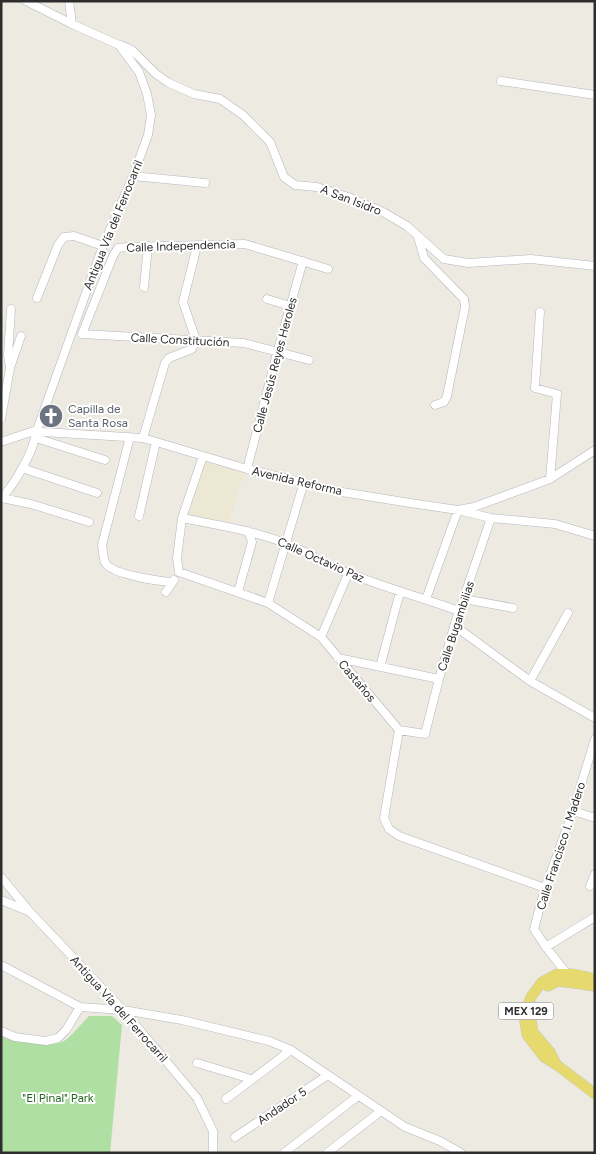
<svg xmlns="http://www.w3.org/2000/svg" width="596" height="1154" viewBox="0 0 596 1154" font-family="Figtree,sans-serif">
  <rect width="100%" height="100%" fill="#edeae1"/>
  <!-- education -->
  <path fill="#ede8d3" d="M 206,457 L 246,468 L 228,524 L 188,514 Z"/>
  <!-- green -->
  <path fill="#b0dfa3" d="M 89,1016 L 112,1016 L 122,1025 L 110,1153 L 1,1153 L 1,1035 C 17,1039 53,1050 67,1039 C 75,1032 82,1023 89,1016 Z"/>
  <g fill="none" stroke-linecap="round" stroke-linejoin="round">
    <!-- minor casing -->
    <g stroke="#b5b5bf" stroke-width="9">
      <path id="minor" d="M 69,1 L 72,24
        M 120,45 L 132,50 L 156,74 L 169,83 L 194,94 L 220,99 L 243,115 L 270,142 L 284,177 L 295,185 L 317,187 L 348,197 L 383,212 L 407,226 L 444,259 L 468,263 L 531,259 L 595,266
        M 501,81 L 595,95
        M 133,176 L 205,183
        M 418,237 L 424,258 L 464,299 L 465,307 L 447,396 L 444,402 L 435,405
        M 144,287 L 148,246
        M 37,298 L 58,245 L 64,237 L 74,236 L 103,246
        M 267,299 L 290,306
        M 540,312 L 535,388 L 557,394 L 550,479
        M 309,360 L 244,343 L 82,334 L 113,256 L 118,248 L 127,247 L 245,244 L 328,269
        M 10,367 L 8,355 L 11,309
        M 1,419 L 10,368 L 21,336
        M 130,437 L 102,545 C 103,550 103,560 106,564 C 115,575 158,581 172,582
        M 36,438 L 105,460
        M 143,438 L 165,363 L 169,358 L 192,349 L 196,340 L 183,302 L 197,246
        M 1,442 L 37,430 L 43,432 L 143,438 L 247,469 L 342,492 L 410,503 L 458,510 L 491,518 L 555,524 L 595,536
        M 22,468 L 97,493
        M 247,469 L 277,353 L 303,261
        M 2,498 L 31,504 L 89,522
        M 1,499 C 16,482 33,453 37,430 L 87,290 L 103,246 L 133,176 L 148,135 L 151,115 L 147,94 L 139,72 L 119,45 L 72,24 L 26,1
        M 139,516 L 156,442
        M 182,518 C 216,525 252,530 285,543 C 308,552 328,566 351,574 C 386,588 423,598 459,611
        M 179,572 L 268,603 L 321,637 L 399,730
        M 179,572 L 177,558 L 182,518 L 203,456
        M 166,592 L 174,580
        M 238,592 L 252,542 L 248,531
        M 426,599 L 458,510 L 474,507 L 550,479 L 595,450
        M 464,599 L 513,608
        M 268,603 L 304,482
        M 455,623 L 459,629 L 530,681 L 595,718
        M 321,637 L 348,574
        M 338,658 L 439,679
        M 380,667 L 400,592
        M 530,681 L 568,613
        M 399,730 L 384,818 L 389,829 L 399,836 L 545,888
        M 399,730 L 425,734 L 439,679 L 455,623 L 491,518
        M 573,811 L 595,818
        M 1,877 L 30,912 L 123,1010 L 197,1098 L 213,1131 L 213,1153
        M 590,886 L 595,874
        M 1,900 L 28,911
        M 546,947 L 595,917
        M 1,965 L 80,1007
        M 568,977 L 567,974 L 546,947 L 534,929 L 545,888 L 573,811 L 595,739
        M 1,1031 L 15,1037 L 46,1041 L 58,1038 L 66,1030 L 80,1007 L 123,1010 L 182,1020 L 269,1041 L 291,1050 L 405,1127 L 440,1141 L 461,1153
        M 197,1063 L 251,1079
        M 226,1099 L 291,1050
        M 235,1137 L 328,1075
        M 284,1153 L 358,1096
        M 327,1153 L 381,1111"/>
    </g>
    <!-- major casing -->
    <g stroke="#c8c8c8" stroke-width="11">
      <path id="major" d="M 595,979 L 573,974 L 557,974 L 542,982 L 531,997 L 524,1016 L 527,1035 L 544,1057 L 557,1065 L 595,1094
        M 548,986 L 558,981 L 595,986
        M 531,1019 L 533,1032 L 550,1052 L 556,1064"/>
    </g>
    <!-- minor -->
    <use href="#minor" stroke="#fff" stroke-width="8"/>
    <!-- major -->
    <use href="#major" stroke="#e6d96e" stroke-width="10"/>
  </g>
  <!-- icons -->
  <defs>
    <g id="church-disc" transform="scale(1.25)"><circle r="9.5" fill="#6b7280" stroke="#fff"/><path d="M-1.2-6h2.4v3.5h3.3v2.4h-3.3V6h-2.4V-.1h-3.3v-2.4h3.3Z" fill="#fff"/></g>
  </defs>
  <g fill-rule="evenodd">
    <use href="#church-disc" x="51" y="416"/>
  </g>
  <g text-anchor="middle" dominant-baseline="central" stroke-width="4" stroke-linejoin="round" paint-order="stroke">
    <!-- shield labels -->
    <rect fill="#fff" stroke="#6c6c6c" stroke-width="1" x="498.5" y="1002.5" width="55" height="17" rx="4"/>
    <g font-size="11" font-weight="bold" fill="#2d2d2d">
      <text x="526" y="1011">MEX 129</text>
    </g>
    <!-- street labels -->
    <g font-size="12" fill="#2d2d2d" stroke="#fff">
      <text transform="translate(351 200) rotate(21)">A San Isidro</text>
      <text transform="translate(113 225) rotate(-68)">Antigua Vía del Ferrocarril</text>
      <text transform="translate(181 246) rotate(-2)">Calle Independencia</text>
      <text transform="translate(180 340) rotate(3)">Calle Constitución</text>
      <text transform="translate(275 365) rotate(-75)">Calle Jesús Reyes Heroles</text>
      <text transform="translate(297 481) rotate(13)">Avenida Reforma</text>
      <text transform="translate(321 560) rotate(24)">Calle Octavio Paz</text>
      <text transform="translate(456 626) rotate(-72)">Calle Bugambilias</text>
      <text transform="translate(357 681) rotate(50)">Castaños</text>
      <text transform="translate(561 846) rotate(-72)">Calle Francisco I. Madero</text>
      <text transform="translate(119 1009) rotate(48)">Antigua Vía del Ferrocarril</text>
      <text transform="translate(282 1106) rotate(-34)">Andador 5</text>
    </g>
    <!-- worship labels -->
    <g font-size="12" fill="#5b616d" stroke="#fff" text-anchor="start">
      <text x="68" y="409">Capilla de<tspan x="68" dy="14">Santa Rosa</tspan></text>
    </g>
    <!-- park labels -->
    <g font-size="12" fill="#276622" stroke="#fff">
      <text x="58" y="1098">"El Pinal" Park</text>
    </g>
  </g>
  <!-- border -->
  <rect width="596" height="1154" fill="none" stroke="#2d2d2d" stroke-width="5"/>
</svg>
